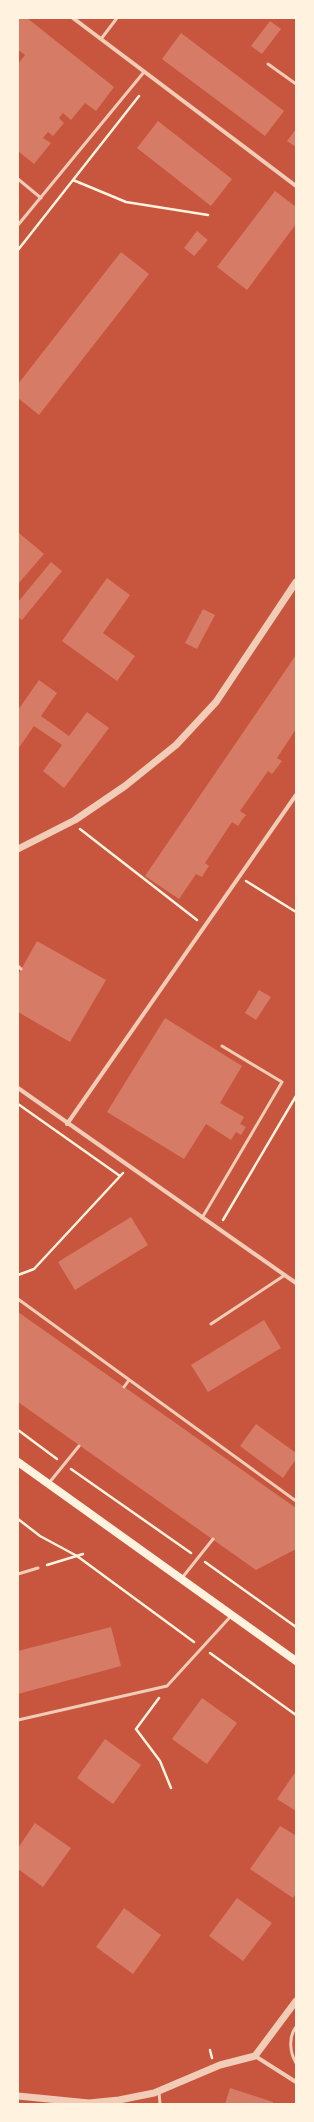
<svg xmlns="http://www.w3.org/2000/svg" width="314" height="2122" viewBox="0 0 314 2122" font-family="'IBM Plex Sans',sans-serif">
  <rect width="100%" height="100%" fill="#c8553d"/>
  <!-- building -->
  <path fill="#d67c66" d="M 18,18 L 27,18 L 114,87 L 96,111 L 85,103 L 71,120 L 63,113 L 59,118 L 64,123 L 53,136 L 48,132 L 43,138 L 51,143 L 34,164 L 18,151 L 18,64 L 25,55 L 18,50 Z
    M 270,21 L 281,29 L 262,54 L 251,46 Z
    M 181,33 L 284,111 L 265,136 L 162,59 Z
    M 158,121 L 232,179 L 211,206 L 137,148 Z
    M 296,129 L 296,147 L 287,141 Z
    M 275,191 L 296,207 L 296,224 L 247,290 L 217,267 Z
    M 197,231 L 208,240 L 194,256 L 184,248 Z
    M 121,252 L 149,274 L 39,415 L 18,398 L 18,384 Z
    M 19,533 L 44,554 L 18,584 L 18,534 Z
    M 51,562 L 62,571 L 22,620 L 18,617 L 18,602 Z
    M 107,578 L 130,595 L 103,633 L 135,656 L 117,681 L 62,641 Z
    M 203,609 L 215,615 L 197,649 L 185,643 Z
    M 296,655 L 296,729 L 277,758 L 282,761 L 272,774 L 268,771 L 240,811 L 246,815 L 242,820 L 238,826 L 232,822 L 205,863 L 209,866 L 205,872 L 202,877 L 196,874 L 179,899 L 145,876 Z
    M 39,680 L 57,693 L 41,716 L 69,736 L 87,712 L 109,728 L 64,788 L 43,771 L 62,745 L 34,726 L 18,749 L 18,710 Z
    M 37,941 L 106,980 L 70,1042 L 18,1012 L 18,975 Z
    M 259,990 L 271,997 L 256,1020 L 245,1013 Z
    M 165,1018 L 242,1066 L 220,1103 L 244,1117 L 240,1124 L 246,1127 L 241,1135 L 236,1132 L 231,1140 L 206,1124 L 184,1159 L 107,1112 Z
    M 131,1217 L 148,1245 L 75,1290 L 58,1262 Z
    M 18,1312 L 296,1508 L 296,1549 L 256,1570 L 18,1402 Z
    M 264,1320 L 281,1348 L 208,1392 L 191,1365 Z
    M 256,1424 L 296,1453 L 296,1459 L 283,1478 L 240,1446 Z
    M 111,1627 L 121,1666 L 18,1694 L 18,1651 Z
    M 202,1698 L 237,1723 L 207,1764 L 172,1739 Z
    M 105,1739 L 141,1765 L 113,1804 L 77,1778 Z
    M 296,1771 L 296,1811 L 277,1799 Z
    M 35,1823 L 71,1848 L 43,1887 L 18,1869 L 18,1848 Z
    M 280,1826 L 295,1835 L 296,1834 L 296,1893 L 293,1898 L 250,1869 Z
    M 237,1898 L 272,1923 L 243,1961 L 209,1936 Z
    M 124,1908 L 161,1935 L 133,1974 L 96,1947 Z
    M 230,2088 L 273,2102 L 273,2104 L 225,2104 Z"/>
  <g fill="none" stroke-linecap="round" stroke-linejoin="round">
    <!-- path -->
    <path stroke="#fff3e0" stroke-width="2.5" d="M 73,180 L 126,202 L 208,215
      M 18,250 L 139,96
      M 80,829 L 197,920
      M 246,881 L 296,912
      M 18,1104 L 120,1176
      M 223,1220 L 296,1096
      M 18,1275 L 34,1269 L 123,1173
      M 18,1430 L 57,1459
      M 71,1469 L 191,1553
      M 18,1519 L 40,1536 L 77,1556 L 194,1642
      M 205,1562 L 296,1627
      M 47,1565 L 83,1554
      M 210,1653 L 296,1715
      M 159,1698 L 136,1729 L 160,1761 L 171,1788
      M 210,2050 L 212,2058"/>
    <!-- service -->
    <path stroke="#f1ccb7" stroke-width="3" d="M 101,39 L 117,18
      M 268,64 L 296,84
      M 18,179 L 41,198
      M 18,225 L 144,72
      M 18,966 L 21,969
      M 202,1218 L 282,1082 L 222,1046
      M 18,1299 L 296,1501
      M 211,1324 L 285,1275
      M 124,1387 L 129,1380
      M 49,1483 L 79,1446
      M 18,1574 L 38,1568
      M 182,1578 L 213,1539
      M 18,1720 L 167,1686 L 231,1616
      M 296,2027 C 288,2037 290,2053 296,2063
      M 159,2092 L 160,2104"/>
    <!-- minor -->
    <path stroke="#f1ccb7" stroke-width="4" d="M 73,18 L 296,186
      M 18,1088 L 296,1283
      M 67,1124 L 296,795
      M 255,2056 L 296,2082"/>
    <!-- tertiary -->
    <path stroke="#f1ccb7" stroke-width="7" d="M 18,849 L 75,820 L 125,786 L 176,745 L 216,702 L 296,582
      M 18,2096 L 89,2103 L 119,2100 L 154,2093 L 220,2065 L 255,2056 L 296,2001"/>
    <!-- secondary -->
    <path stroke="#fff3e0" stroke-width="8" d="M 18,1462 L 296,1661"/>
  </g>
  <!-- border -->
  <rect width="314" height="2122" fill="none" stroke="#fff3e0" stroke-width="38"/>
</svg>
